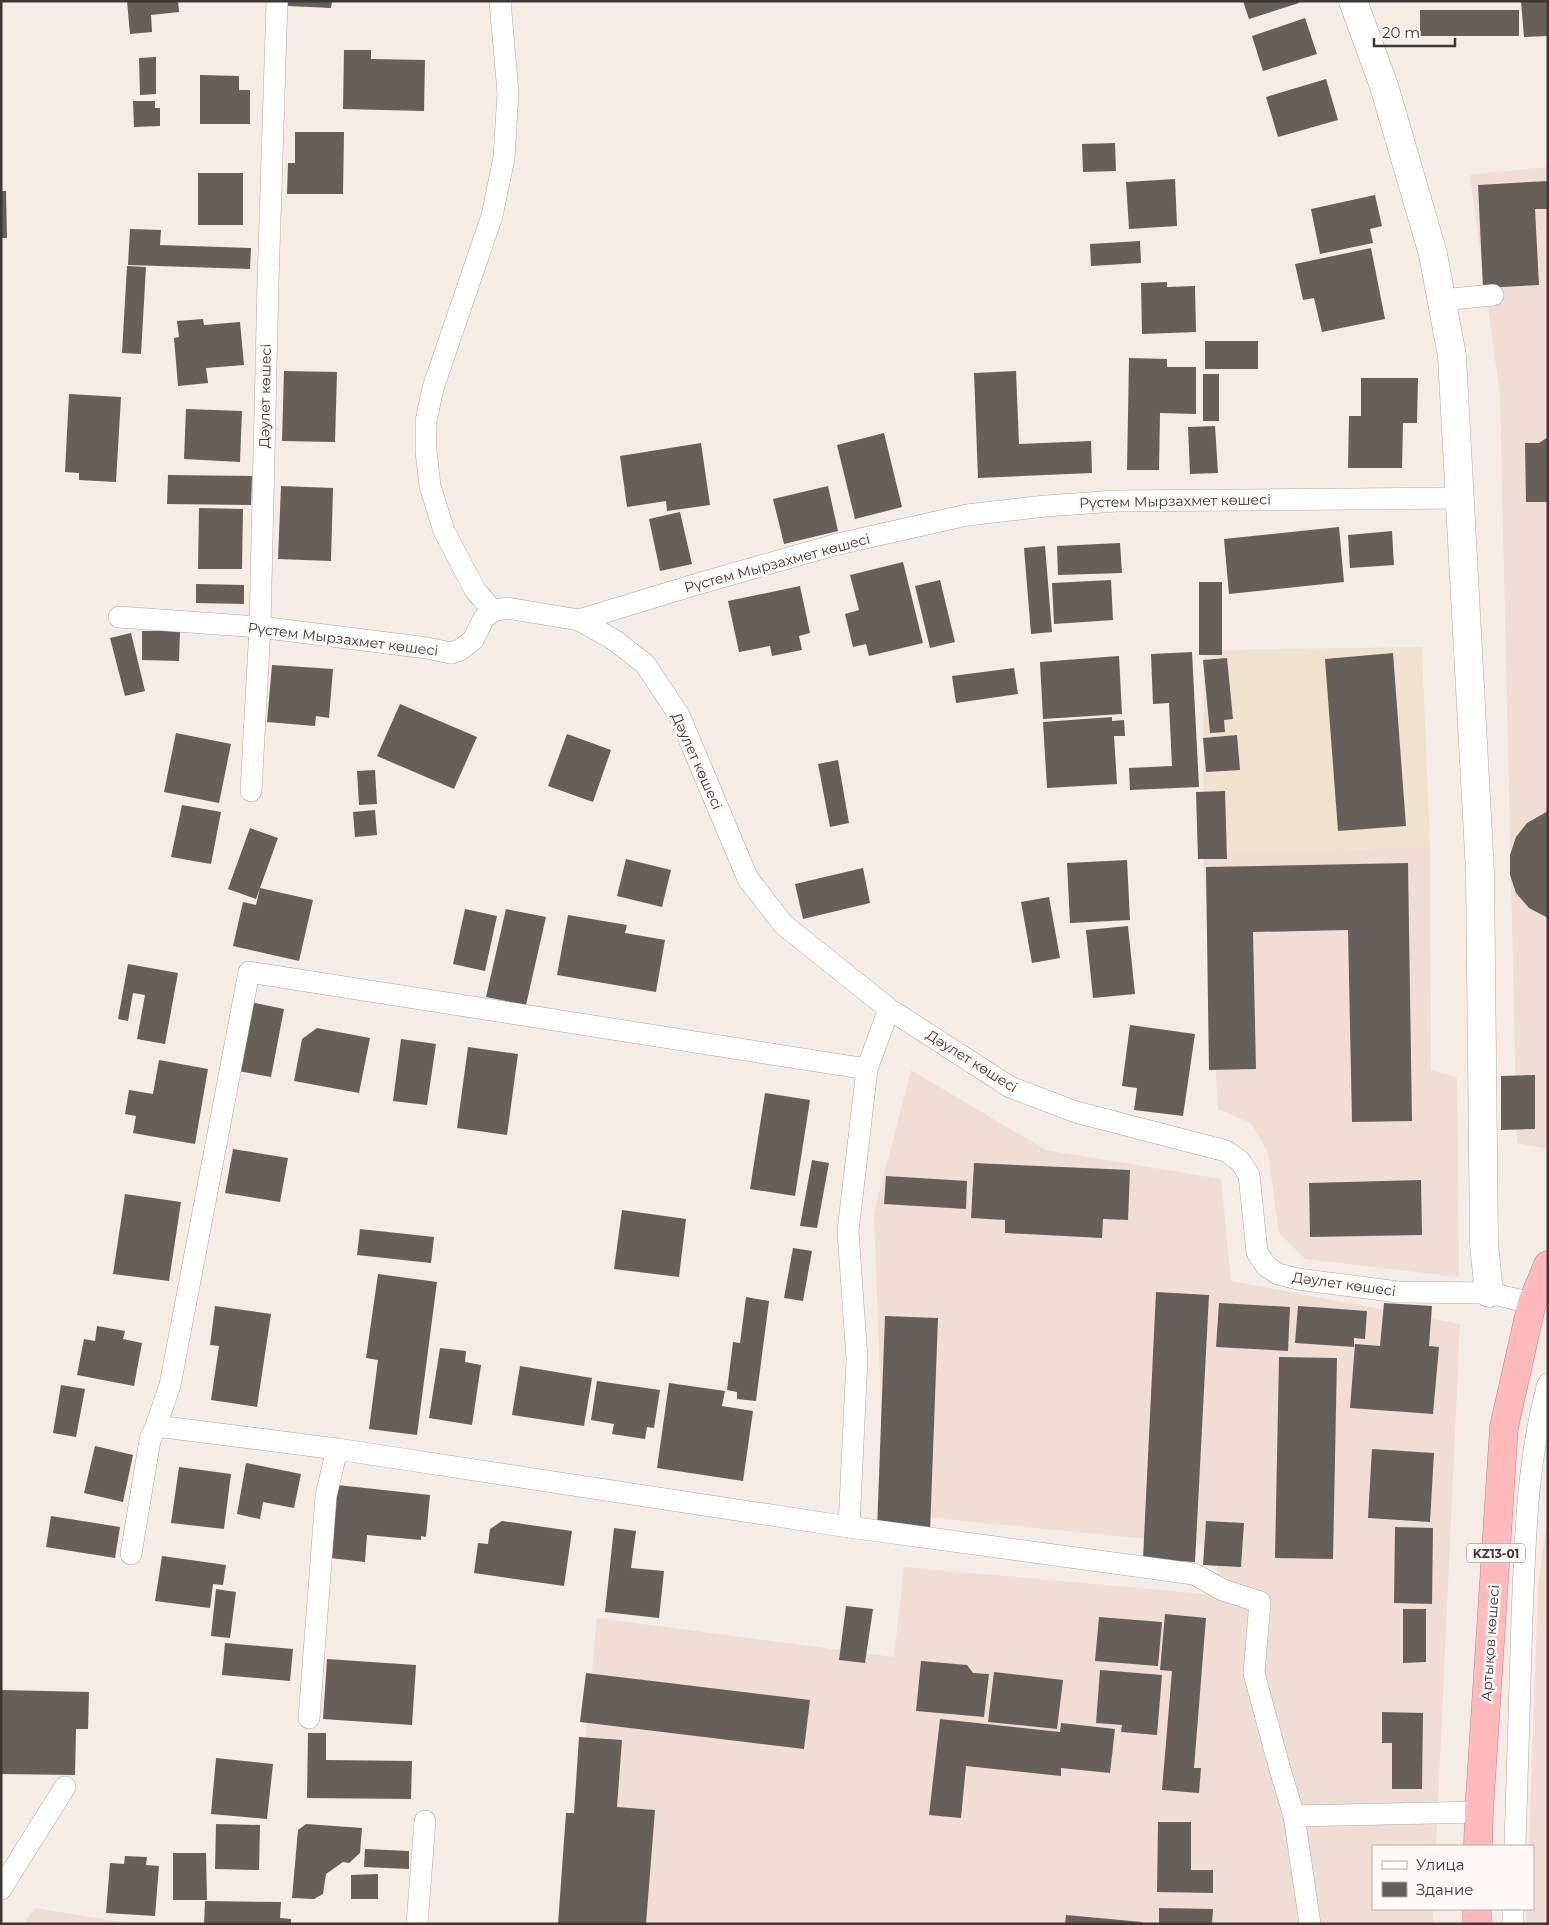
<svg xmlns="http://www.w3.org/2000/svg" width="1549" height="1925" viewBox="0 0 1549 1925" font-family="Montserrat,sans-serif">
  <rect width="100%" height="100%" fill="#f6ece6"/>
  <!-- built -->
  <path fill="#f0ded4" d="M 1548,167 L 1548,1149 L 1517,1143 L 1500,396 L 1470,175 Z
    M 1430,847 L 1431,1070 L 1457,1077 L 1459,1277 L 1305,1259 L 1279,1233 L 1268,1153 L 1251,1123 L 1218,1109 L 1203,852 Z
    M 911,1070 L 1046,1150 L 1221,1179 L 1231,1281 L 1460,1324 L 1436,1846 L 1373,1846 L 1373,1909 L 1433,1909 L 1433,1924 L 568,1924 L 597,1618 L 894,1657 L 904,1567 L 1216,1595 L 1218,1546 L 885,1513 L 874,1213 Z
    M 1548,1514 L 1548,1924 L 1526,1924 L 1527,1909 L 1533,1909 L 1533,1846 L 1529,1846 L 1538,1586 Z
    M 35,1908 L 134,1924 L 23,1924 Z"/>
  <!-- education -->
  <path fill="#f1e2cf" d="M 1422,647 L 1430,847 L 1203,852 L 1204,650 Z"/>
  <!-- building -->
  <path fill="#675f5a" d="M 127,1 L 178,1 L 179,12 L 151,15 L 152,32 L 130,34 Z
    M 288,1 L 332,1 L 331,8 L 288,6 Z
    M 1243,1 L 1298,1 L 1299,3 L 1249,19 Z
    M 1521,1 L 1548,1 L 1548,36 L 1524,37 Z
    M 1420,10 L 1519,10 L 1519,36 L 1420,36 Z
    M 1305,18 L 1317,54 L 1263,71 L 1252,36 Z
    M 344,50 L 371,50 L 371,59 L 425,60 L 424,111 L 343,109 Z
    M 156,57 L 156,94 L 140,95 L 139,58 Z
    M 200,75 L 239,76 L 239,90 L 250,90 L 250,124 L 200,124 Z
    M 1326,79 L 1338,120 L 1278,137 L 1266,97 Z
    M 133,101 L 155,101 L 155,108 L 160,108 L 160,126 L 134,127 Z
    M 295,132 L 344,132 L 343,194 L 287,194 L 288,163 L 295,163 Z
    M 1115,143 L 1116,171 L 1083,172 L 1082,144 Z
    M 198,173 L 243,173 L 243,225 L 198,225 Z
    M 1175,179 L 1177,226 L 1129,229 L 1126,182 Z
    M 1548,181 L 1548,209 L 1535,209 L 1539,285 L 1483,288 L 1478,185 Z
    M 1,191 L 6,191 L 7,238 L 1,238 Z
    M 1375,195 L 1382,226 L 1370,229 L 1373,243 L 1320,254 L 1311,209 Z
    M 130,229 L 161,230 L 160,245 L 251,248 L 250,269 L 128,265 Z
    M 1140,241 L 1141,263 L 1091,266 L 1090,244 Z
    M 1371,248 L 1385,319 L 1322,332 L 1314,298 L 1303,300 L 1295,264 Z
    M 127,266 L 146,267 L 141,354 L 122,353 Z
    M 1167,282 L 1167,287 L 1195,286 L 1196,332 L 1142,334 L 1141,283 Z
    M 203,319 L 204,325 L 240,322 L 244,365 L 206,368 L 208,383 L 178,386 L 174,338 L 179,337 L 177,321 Z
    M 1205,341 L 1258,341 L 1258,369 L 1205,369 Z
    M 1129,358 L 1167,359 L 1167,367 L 1196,367 L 1196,414 L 1160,413 L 1159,470 L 1127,470 Z
    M 284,371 L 337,372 L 335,442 L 282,441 Z
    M 1016,371 L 1019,444 L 1091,441 L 1092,473 L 978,478 L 974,373 Z
    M 1203,374 L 1219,374 L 1219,421 L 1203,421 Z
    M 1361,378 L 1418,378 L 1417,423 L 1403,423 L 1402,468 L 1348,468 L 1349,416 L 1361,416 Z
    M 69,394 L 121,397 L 116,482 L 79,480 L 79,473 L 65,472 Z
    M 186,409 L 242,411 L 240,462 L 184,459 Z
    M 1215,426 L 1218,473 L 1190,474 L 1188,427 Z
    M 884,433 L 902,507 L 855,519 L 837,445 Z
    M 1548,437 L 1548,502 L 1526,502 L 1525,443 L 1539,443 Z
    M 701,443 L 710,505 L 667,511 L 666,501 L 627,507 L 620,456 Z
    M 168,475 L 252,476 L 251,505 L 167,504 Z
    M 281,486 L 333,488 L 331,561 L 278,559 Z
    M 828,486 L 838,531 L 784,544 L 773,499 Z
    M 199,508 L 243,509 L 242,569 L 198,569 Z
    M 680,512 L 692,564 L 660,571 L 649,519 Z
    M 1339,527 L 1344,582 L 1229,594 L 1224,539 Z
    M 1392,531 L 1394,565 L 1350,568 L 1348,535 Z
    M 1120,543 L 1122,573 L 1058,575 L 1057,546 Z
    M 1045,546 L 1052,632 L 1031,634 L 1024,548 Z
    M 903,562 L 923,643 L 869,656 L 866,644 L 853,647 L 845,614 L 859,610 L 850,575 Z
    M 940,580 L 955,642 L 930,648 L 915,586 Z
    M 1111,580 L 1113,620 L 1054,624 L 1052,583 Z
    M 1199,582 L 1222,582 L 1222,655 L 1199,655 Z
    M 196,584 L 244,585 L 244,604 L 196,603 Z
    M 800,586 L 810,633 L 799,636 L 802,650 L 772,656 L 770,646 L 739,652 L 728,601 Z
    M 142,631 L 180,631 L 179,661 L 142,660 Z
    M 131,633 L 145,691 L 125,696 L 110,638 Z
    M 1192,652 L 1199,787 L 1130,790 L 1129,768 L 1172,766 L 1169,703 L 1153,704 L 1151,654 Z
    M 1393,653 L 1406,826 L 1338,831 L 1325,659 Z
    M 1119,656 L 1122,714 L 1043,719 L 1040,662 Z
    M 1227,658 L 1233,719 L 1224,720 L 1225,732 L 1210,733 L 1203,660 Z
    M 272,665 L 333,669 L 329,718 L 316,716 L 315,726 L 267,722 Z
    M 1014,668 L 1018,694 L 956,703 L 952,676 Z
    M 400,704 L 477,737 L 454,789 L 377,756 Z
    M 1112,717 L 1112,721 L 1124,720 L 1125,736 L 1114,736 L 1117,784 L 1047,788 L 1043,722 Z
    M 176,733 L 231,744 L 219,803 L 164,792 Z
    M 567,734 L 611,750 L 593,802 L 548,786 Z
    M 1237,735 L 1240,770 L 1206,772 L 1203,738 Z
    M 838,760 L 849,823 L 830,827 L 818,764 Z
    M 375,770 L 377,804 L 359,805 L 357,771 Z
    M 1225,791 L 1227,859 L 1198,859 L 1196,792 Z
    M 182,805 L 221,812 L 211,864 L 171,857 Z
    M 375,810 L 377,835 L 355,837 L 353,812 Z
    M 1548,811 L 1548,918 L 1529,908 L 1516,893 L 1510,875 L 1510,855 L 1516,837 L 1527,823 Z
    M 250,828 L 278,838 L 256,899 L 228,889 Z
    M 626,859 L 671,870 L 662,907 L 617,896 Z
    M 1127,860 L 1130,920 L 1070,923 L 1067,863 Z
    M 1408,863 L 1412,1121 L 1352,1122 L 1348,930 L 1253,932 L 1256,1069 L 1209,1070 L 1206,867 Z
    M 863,868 L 870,903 L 803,919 L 795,884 Z
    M 260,888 L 313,900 L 299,961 L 233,946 L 243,902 L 256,905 Z
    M 1049,897 L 1060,958 L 1032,963 L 1021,902 Z
    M 465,909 L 497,916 L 485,971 L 453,964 Z
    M 506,909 L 546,917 L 526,1005 L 486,997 Z
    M 568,915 L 627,925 L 625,933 L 665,940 L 656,992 L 557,975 Z
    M 1128,926 L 1135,994 L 1093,998 L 1086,930 Z
    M 128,964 L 178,973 L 165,1044 L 137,1039 L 145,995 L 133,993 L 128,1021 L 118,1019 Z
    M 251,1002 L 284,1009 L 271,1077 L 238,1071 Z
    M 1130,1025 L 1195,1034 L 1183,1116 L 1134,1110 L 1137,1088 L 1122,1086 Z
    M 317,1028 L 370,1038 L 359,1093 L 294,1081 L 302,1039 Z
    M 401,1039 L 436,1044 L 427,1105 L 393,1101 Z
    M 468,1047 L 518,1054 L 507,1135 L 457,1128 Z
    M 159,1060 L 208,1069 L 195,1144 L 133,1133 L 136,1116 L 125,1114 L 129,1090 L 153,1094 Z
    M 1535,1075 L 1535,1129 L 1501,1130 L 1501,1076 Z
    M 765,1093 L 810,1100 L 795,1196 L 750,1189 Z
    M 233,1149 L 288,1158 L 280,1202 L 225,1193 Z
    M 812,1160 L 829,1163 L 817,1228 L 800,1226 Z
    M 974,1163 L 1130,1170 L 1128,1220 L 1103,1219 L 1102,1238 L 1005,1233 L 1005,1220 L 971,1218 Z
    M 886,1176 L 967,1181 L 966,1209 L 884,1204 Z
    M 1421,1180 L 1422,1235 L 1310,1237 L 1309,1183 Z
    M 125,1194 L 181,1202 L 169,1281 L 113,1274 Z
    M 622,1210 L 686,1219 L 679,1277 L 614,1269 Z
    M 360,1229 L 434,1237 L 431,1263 L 357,1255 Z
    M 793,1248 L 812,1251 L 803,1301 L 784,1298 Z
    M 378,1274 L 437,1282 L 417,1435 L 369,1429 L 378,1360 L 366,1358 Z
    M 1156,1292 L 1209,1295 L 1195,1562 L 1143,1559 Z
    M 746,1297 L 769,1301 L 756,1401 L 737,1399 L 737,1392 L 727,1390 L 733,1342 L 740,1343 Z
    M 1219,1303 L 1290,1307 L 1288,1351 L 1216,1347 Z
    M 1384,1303 L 1432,1306 L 1429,1346 L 1439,1347 L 1433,1414 L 1350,1408 L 1355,1344 L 1380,1346 Z
    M 215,1306 L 271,1314 L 257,1407 L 211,1400 L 219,1346 L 210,1345 Z
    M 1298,1306 L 1367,1311 L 1365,1339 L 1354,1338 L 1354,1347 L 1295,1343 Z
    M 885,1316 L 938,1318 L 930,1532 L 877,1530 Z
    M 97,1326 L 125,1331 L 123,1339 L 142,1343 L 134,1386 L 77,1375 L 84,1339 L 95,1341 Z
    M 440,1348 L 466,1351 L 465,1362 L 481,1365 L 472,1425 L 429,1418 Z
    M 1279,1357 L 1337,1358 L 1333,1559 L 1275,1558 Z
    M 520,1366 L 592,1378 L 584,1426 L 512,1415 Z
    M 597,1381 L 660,1390 L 654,1428 L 647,1427 L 645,1439 L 612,1434 L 614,1424 L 591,1420 Z
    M 669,1383 L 725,1391 L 722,1406 L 753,1411 L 743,1481 L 657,1468 Z
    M 61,1385 L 85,1389 L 76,1437 L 53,1433 Z
    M 95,1446 L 133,1455 L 123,1502 L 84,1493 Z
    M 1372,1449 L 1434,1453 L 1430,1522 L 1368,1518 Z
    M 246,1463 L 301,1474 L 294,1508 L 263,1502 L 260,1519 L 237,1514 Z
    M 179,1467 L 231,1474 L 224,1529 L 171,1523 Z
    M 337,1485 L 430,1495 L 426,1537 L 421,1536 L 421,1540 L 367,1535 L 365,1562 L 330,1558 Z
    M 51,1516 L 120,1527 L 115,1558 L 46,1547 Z
    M 502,1521 L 572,1531 L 564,1586 L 474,1573 L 478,1543 L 488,1544 L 490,1529 Z
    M 1206,1521 L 1244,1523 L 1241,1567 L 1203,1565 Z
    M 1395,1527 L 1433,1528 L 1432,1604 L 1394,1603 Z
    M 614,1528 L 636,1531 L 631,1568 L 664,1571 L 659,1618 L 605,1612 Z
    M 162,1556 L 226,1565 L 223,1585 L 213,1584 L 210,1608 L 155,1601 Z
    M 216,1589 L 236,1592 L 230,1638 L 211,1636 Z
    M 846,1606 L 873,1609 L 865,1663 L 839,1660 Z
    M 1403,1609 L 1426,1609 L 1426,1662 L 1403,1663 Z
    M 1165,1614 L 1206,1618 L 1194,1768 L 1201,1768 L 1199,1793 L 1162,1790 L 1172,1671 L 1160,1670 Z
    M 1099,1617 L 1162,1622 L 1158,1666 L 1095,1661 Z
    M 225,1643 L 293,1649 L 290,1681 L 222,1675 Z
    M 327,1659 L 416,1665 L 412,1725 L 323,1719 Z
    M 921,1661 L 967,1665 L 973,1673 L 989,1674 L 984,1717 L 916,1711 Z
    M 1100,1670 L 1162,1675 L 1157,1735 L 1121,1732 L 1122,1725 L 1096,1723 Z
    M 994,1672 L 1063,1680 L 1057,1729 L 988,1722 Z
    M 586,1673 L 810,1700 L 804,1749 L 580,1722 Z
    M 1,1690 L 89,1692 L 88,1729 L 76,1729 L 75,1775 L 1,1774 Z
    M 1382,1712 L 1423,1713 L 1422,1789 L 1392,1789 L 1392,1743 L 1382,1743 Z
    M 940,1719 L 1060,1732 L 1061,1723 L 1115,1729 L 1110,1773 L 1061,1768 L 1061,1776 L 966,1766 L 961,1818 L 929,1815 Z
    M 308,1733 L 326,1733 L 326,1760 L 412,1761 L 411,1799 L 307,1798 Z
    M 579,1737 L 622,1740 L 617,1807 L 655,1810 L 646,1924 L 558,1924 L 566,1813 L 574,1813 Z
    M 216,1758 L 273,1764 L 267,1819 L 211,1814 Z
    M 1158,1822 L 1191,1822 L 1191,1870 L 1213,1870 L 1213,1893 L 1157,1892 Z
    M 216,1824 L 260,1825 L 259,1870 L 215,1869 Z
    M 306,1824 L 362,1828 L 360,1853 L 349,1863 L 343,1862 L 326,1874 L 323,1894 L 314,1899 L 292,1898 L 298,1830 Z
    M 365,1849 L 409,1851 L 409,1869 L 364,1867 Z
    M 173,1853 L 206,1853 L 207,1900 L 173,1900 Z
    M 125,1856 L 147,1857 L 146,1865 L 159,1866 L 155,1916 L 106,1913 L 110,1863 L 124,1864 Z
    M 378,1874 L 378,1899 L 351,1899 L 351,1875 Z
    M 205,1901 L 281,1902 L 280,1918 L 291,1919 L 291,1924 L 204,1924 Z
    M 1159,1908 L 1213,1909 L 1212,1924 L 1159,1924 Z
    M 1066,1915 L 1142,1922 L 1142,1924 L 1065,1924 Z"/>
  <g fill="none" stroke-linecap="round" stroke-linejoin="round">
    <!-- minor casing -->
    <g stroke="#b1a7a2" stroke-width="22">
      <path id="minor" d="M 1442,300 L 1493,295
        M 493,611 L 475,590 L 444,531 L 430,486 L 426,451 L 426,421 L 433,388 L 492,216 L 504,158 L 508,93 L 500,1
        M 119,617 L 260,627 L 427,648 L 451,653 L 460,650 L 473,640 L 484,618 L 493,611 L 507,608 L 579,620 L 694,585 L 834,545 L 967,515 L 1046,506 L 1116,501 L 1461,498
        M 579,620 L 614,640 L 645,664 L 679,715 L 748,879 L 784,925 L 889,1009 L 1010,1087 L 1076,1112 L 1226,1151 L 1240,1161 L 1249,1175 L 1257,1252 L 1266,1266 L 1278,1274 L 1298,1279 L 1398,1292 L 1489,1293 L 1532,1303
        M 251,791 L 260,627 L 268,282 L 277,1
        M 156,1426 L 337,1449 L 849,1527 L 1194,1574 L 1223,1590 L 1260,1602 L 1254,1673 L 1279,1766 L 1294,1816 L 1479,1812
        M 849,1527 L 857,1359 L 848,1231 L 867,1069 L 889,1009
        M 131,1554 L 150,1440 L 156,1426 L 170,1385 L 249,972 L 867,1069
        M 309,1718 L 326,1496 L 337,1449
        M 1294,1816 L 1310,1924
        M 1515,1846 C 1517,1770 1520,1694 1522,1618 C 1525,1539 1527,1460 1548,1384
        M 1,1889 L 65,1787
        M 417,1924 L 425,1821
        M 1513,1924 L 1513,1909"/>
    </g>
    <!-- secondary casing -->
    <g stroke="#b1a7a2" stroke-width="29">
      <path id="secondary" d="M 1353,1 L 1384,86 L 1433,254 L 1452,356 L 1480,872 L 1484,1244 L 1489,1293"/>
    </g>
    <!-- trunk casing -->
    <g stroke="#bb8183" stroke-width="29">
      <path id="trunk" d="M 1478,1846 L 1479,1812 L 1504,1427 L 1532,1303 L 1548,1265
        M 1477,1924 L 1477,1909"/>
    </g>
    <!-- minor -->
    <use href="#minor" stroke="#fff" stroke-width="21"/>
    <!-- secondary -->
    <use href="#secondary" stroke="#fff" stroke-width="28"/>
    <!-- trunk -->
    <use href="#trunk" stroke="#ffbabc" stroke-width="28"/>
  </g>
  <g text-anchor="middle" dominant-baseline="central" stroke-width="5" stroke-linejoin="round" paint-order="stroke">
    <!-- shield labels -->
    <rect fill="#fffaf8" stroke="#767270" stroke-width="1" x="1467" y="1543.5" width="58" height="19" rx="4"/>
    <g font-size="12" font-weight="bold" fill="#3c3836">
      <text x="1496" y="1553">KZ13-01</text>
    </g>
    <!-- street labels -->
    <g font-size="14" fill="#3c3836" stroke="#fffaf8">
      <text transform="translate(265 396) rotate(-89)">Дәулет көшесі</text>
      <text transform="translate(1175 501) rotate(-1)">Рүстем Мырзахмет көшесі</text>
      <text transform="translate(777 563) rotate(-15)">Рүстем Мырзахмет көшесі</text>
      <text transform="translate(343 639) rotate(7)">Рүстем Мырзахмет көшесі</text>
      <text transform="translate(697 761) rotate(66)">Дәулет көшесі</text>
      <text transform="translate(972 1061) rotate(32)">Дәулет көшесі</text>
      <text transform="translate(1344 1284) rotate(8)">Дәулет көшесі</text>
      <text transform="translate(1490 1643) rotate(-86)">Артықов көшесі</text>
    </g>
  </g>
  <!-- border -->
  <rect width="1549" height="1925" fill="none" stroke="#3c3836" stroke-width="5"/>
  <!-- legend -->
  <rect x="1372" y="1845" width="162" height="65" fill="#fffaf8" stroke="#b1acaa"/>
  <rect x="1382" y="1861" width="25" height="8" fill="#ffffff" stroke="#b1acaa"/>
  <text x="1416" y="1870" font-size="15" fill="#3c3836">Улица</text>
  <rect x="1382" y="1882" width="25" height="15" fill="#675f5a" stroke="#b1acaa"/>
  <text x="1416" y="1895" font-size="15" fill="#3c3836">Здание</text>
  <!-- scale -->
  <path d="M1374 38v8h81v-8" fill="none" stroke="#3c3836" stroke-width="2.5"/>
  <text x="1382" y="38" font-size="15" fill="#3c3836" stroke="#fffaf8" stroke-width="4" paint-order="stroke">20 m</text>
</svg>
